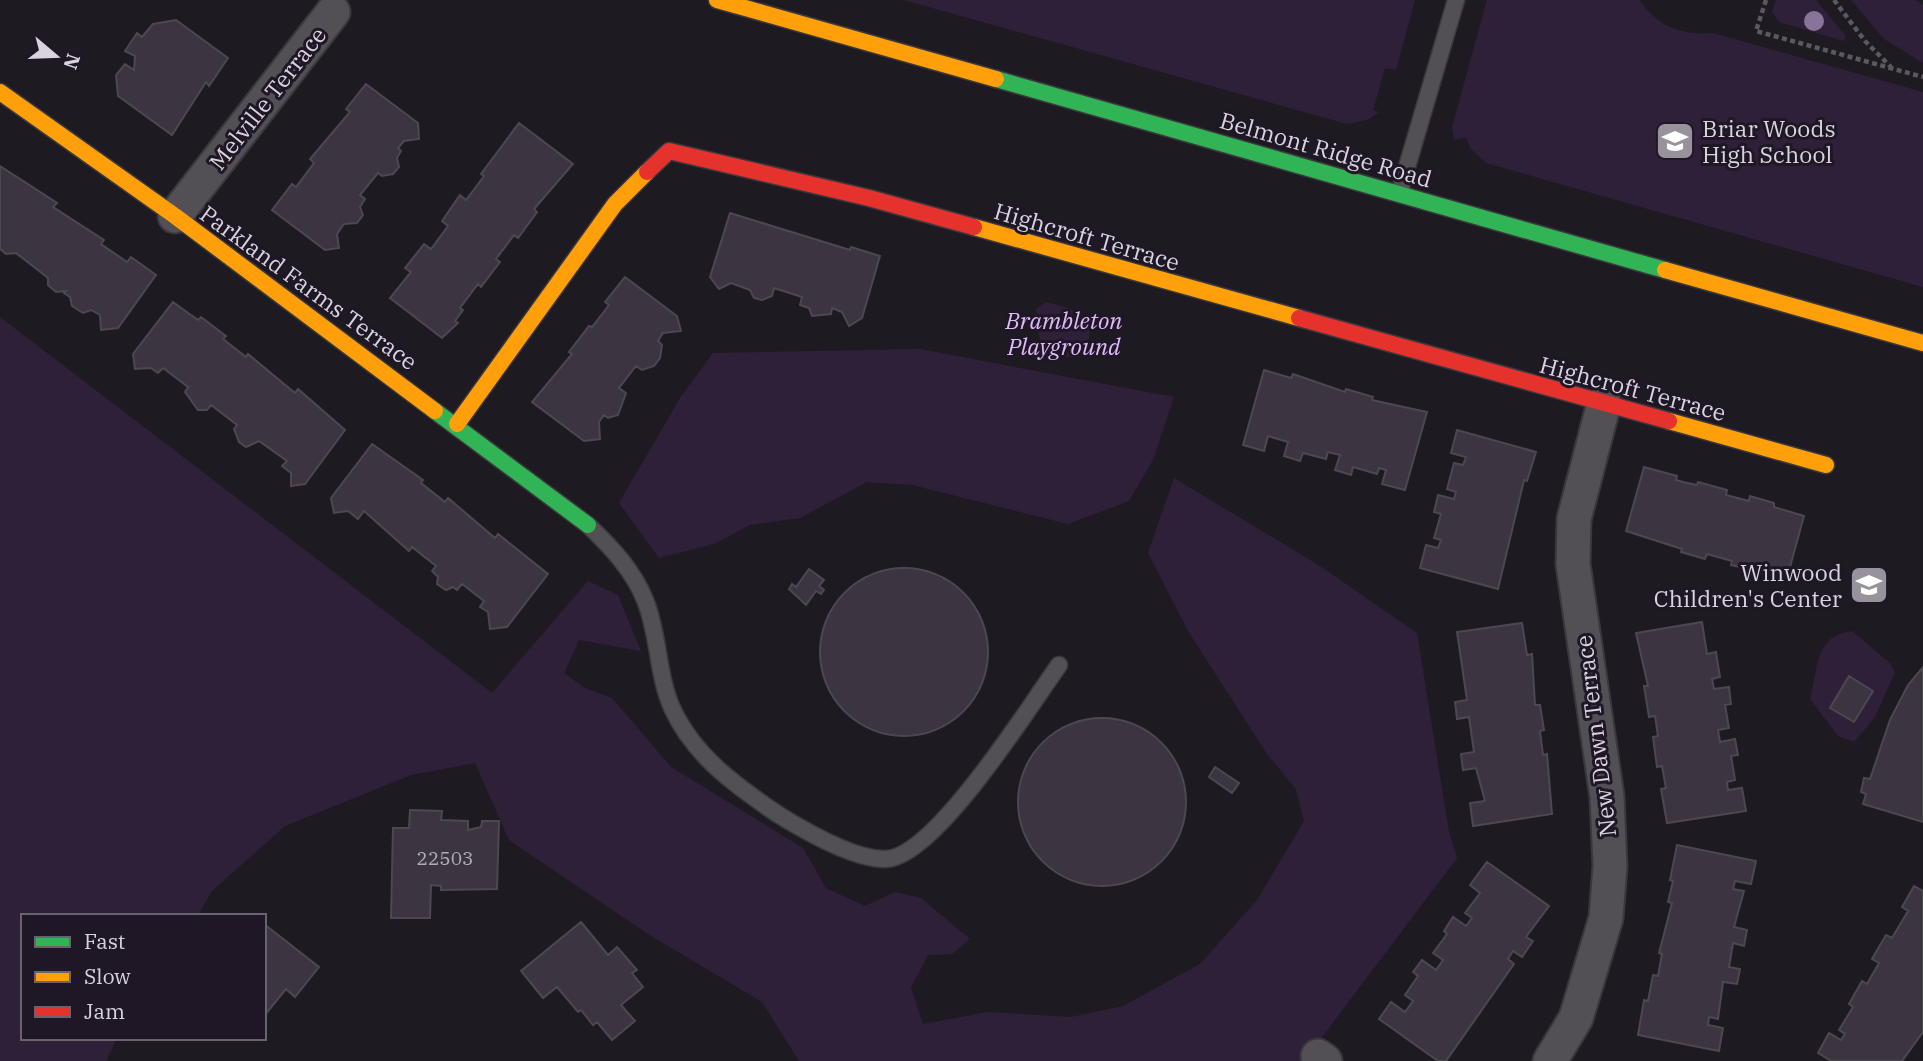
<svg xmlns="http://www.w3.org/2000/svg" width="1923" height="1061" viewBox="0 0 1923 1061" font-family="'IBM Plex Serif',serif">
  <rect width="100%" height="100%" fill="#1e1a22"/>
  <!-- green -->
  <path fill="#2f2039" d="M 904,0 L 1415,0 L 1396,70 L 1385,68 L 1373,110 L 1379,112 L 1367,120 L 1347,124 Z
    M 1487,0 L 1640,0 C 1655,26 1685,36 1713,33 L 1923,92 L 1923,287 L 1486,163 L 1470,148 L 1466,137 L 1454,140 L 1452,127 Z
    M 1776,0 L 1816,0 L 1846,36 L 1844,41 L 1779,22 L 1772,12 Z
    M 1851,0 L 1915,0 L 1923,5 L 1923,63 L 1884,39 Z
    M 1046,302 C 1079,310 1099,315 1085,354 L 1055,359 L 1041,349 L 1036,309 Z
    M 0,317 L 492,693 L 588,581 L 618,595 L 641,651 L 579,640 L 564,673 L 585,688 L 612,698 L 671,767 L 803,848 L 826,888 L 865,906 L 895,892 L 921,898 L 970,939 L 952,954 L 928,955 L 911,988 L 923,1024 L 988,1012 L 1071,1017 L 1123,1006 L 1200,964 L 1257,900 L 1304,821 L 1296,789 L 1267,754 L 1188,631 L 1148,553 L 1174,478 L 1320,566 L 1417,633 L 1449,832 L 1457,858 L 1304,1061 L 799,1061 L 762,1002 L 648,934 L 509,840 L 475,763 L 411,775 L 285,826 L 211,892 L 198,916 L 23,916 L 23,1038 L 117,1038 L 106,1061 L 0,1061 Z
    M 920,349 L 1174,397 L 1153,460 L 1129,501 L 1068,524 L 912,485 L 867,482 L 800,518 L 750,525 L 714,544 L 659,558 L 619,503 L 680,398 L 713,353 Z
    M 1852,631 L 1890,663 L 1895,672 L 1875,717 L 1854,742 L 1838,736 L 1810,699 C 1819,668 1813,637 1852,631 Z"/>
  <!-- building -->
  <path fill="#3c3541" stroke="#4b484f" stroke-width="2" d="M 176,20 L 228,58 L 209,86 L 206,82 L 172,135 L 118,96 L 116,75 L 125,64 L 134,70 L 135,56 L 125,51 L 137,33 L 142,37 L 153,24 Z
    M 366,84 L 418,123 L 419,139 L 404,141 L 398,148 L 401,151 L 397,158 L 399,167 L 393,174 L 382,176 L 378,173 L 360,195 L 365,199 L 360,207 L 363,215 L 357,223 L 344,224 L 337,234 L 339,248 L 325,250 L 272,210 L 292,184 L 296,187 L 314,163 L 310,159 L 350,112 L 346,109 Z
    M 519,123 L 573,164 L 534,209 L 537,212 L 518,238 L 514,235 L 496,259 L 500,262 L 481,287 L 478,284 L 460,308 L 463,310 L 455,321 L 458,323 L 442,338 L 390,298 L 411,272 L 405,268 L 424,244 L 431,249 L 448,226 L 442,221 L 460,195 L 466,200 L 484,176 L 481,174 Z
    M 0,166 L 57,203 L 53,207 L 104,240 L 101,244 L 127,262 L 131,257 L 156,275 L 118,328 L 101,330 L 100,315 L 91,310 L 83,313 L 72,306 L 70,297 L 64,293 L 66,291 L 56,292 L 48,285 L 48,278 L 16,253 L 6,254 L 0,249 Z
    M 730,213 L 850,250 L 851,247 L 880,256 L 862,318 L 849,326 L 842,312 L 832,308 L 831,314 L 812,316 L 809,308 L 800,305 L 802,297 L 774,288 L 772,296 L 762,300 L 754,298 L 750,290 L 731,283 L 719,289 L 710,277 Z
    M 625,277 L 677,316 L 681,331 L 663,333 L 658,341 L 662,345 L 660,358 L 654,366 L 642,370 L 636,366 L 619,388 L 626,393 L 618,415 L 608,418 L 604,415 L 599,422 L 600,439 L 584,441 L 532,402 L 572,354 L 569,352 L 589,326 L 592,327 L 609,305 L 605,302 Z
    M 173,302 L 198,320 L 201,317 L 226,336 L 223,339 L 246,357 L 248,354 L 295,393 L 298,389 L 345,430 L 305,484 L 291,486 L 291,473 L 282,466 L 287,461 L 259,441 L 246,447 L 239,442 L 234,429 L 237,425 L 211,405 L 207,410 L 198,410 L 185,392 L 188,387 L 163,368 L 158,373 L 151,368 L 135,369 L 133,354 Z
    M 1264,370 L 1291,378 L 1293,374 L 1345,392 L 1346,389 L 1373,397 L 1372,400 L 1427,412 L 1405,490 L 1382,484 L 1386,470 L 1379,468 L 1377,474 L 1353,467 L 1351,475 L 1335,470 L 1340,455 L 1328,452 L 1326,459 L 1303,453 L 1300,461 L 1284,456 L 1288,442 L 1268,436 L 1264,451 L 1243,445 Z
    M 1457,430 L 1536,452 L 1527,481 L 1524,480 L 1498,589 L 1420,568 L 1426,545 L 1438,548 L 1441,540 L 1434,538 L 1441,514 L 1434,512 L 1438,495 L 1454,499 L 1456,492 L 1447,489 L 1454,463 L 1463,465 L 1466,457 L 1451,453 Z
    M 372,444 L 423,480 L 421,483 L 445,502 L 448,498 L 495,538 L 498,534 L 548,574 L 507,627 L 490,629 L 488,612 L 480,607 L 484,601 L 462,584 L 457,590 L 453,587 L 446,590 L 437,584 L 438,577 L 432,571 L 436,566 L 412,547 L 409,551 L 364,511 L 358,519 L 348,511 L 334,513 L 331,498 Z
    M 1644,467 L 1677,476 L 1676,480 L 1683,482 L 1697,485 L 1698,482 L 1727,490 L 1726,495 L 1749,501 L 1750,496 L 1774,503 L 1774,507 L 1804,516 L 1787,578 L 1731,565 L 1732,561 L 1707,554 L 1705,559 L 1681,552 L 1682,549 L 1626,531 Z
    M820 652a84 84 0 1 1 168 0a84 84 0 1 1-168 0Z
    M 809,569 L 824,580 L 819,586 L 824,590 L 821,594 L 816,591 L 806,605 L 789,589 L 792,584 L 796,587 Z
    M 1702,622 L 1707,654 L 1716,652 L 1720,677 L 1712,679 L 1714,689 L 1729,687 L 1731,704 L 1725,705 L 1729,728 L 1718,730 L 1720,742 L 1735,739 L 1738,755 L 1731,756 L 1735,780 L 1727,782 L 1728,790 L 1742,788 L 1746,811 L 1667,823 L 1661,789 L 1666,788 L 1662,766 L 1657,767 L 1653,737 L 1658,736 L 1655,716 L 1649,717 L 1644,686 L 1648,686 L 1636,633 Z
    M 1522,623 L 1527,655 L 1532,654 L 1535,705 L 1540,705 L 1544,730 L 1540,731 L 1543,755 L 1547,754 L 1552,814 L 1473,826 L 1470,803 L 1485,801 L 1476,768 L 1463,770 L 1461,754 L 1474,752 L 1469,717 L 1457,719 L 1455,702 L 1467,700 L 1457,632 Z
    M 1923,667 L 1923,822 L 1863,804 L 1866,794 L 1861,792 L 1864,778 L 1870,779 L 1890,720 L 1908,685 Z
    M 1849,676 L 1873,691 L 1854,722 L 1830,708 Z
    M1018 802a84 84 0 1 1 168 0a84 84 0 1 1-168 0Z
    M 1215,767 L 1239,783 L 1232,793 L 1209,777 Z
    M 410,810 L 442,811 L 441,820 L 468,821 L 468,830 L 481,827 L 482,821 L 499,821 L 497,889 L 441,890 L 441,886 L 431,885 L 430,918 L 391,918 L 393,828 L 409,828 Z
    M 1677,845 L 1756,861 L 1751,884 L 1735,881 L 1733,889 L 1744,891 L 1734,927 L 1747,930 L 1744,946 L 1733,943 L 1729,967 L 1740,969 L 1737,984 L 1723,982 L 1718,1019 L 1709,1017 L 1708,1025 L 1723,1028 L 1719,1051 L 1638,1035 L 1644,1000 L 1648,1001 L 1653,975 L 1658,976 L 1662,954 L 1659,953 L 1672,903 L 1668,902 L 1673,881 L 1670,880 Z
    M 1487,862 L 1549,906 L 1526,937 L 1533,941 L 1522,957 L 1513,951 L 1508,959 L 1514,964 L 1446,1061 L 1438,1061 L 1379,1019 L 1391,1002 L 1405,1012 L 1413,1001 L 1405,995 L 1418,976 L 1413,972 L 1422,960 L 1436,970 L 1443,960 L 1433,953 L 1447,934 L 1444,931 L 1453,917 L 1466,926 L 1472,918 L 1465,913 L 1480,893 L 1470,885 Z
    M 1914,886 L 1923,891 L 1923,1032 L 1902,1061 L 1831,1061 L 1818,1053 L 1829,1033 L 1841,1040 L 1845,1034 L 1839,1030 L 1853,1007 L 1849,1004 L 1862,981 L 1867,984 L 1879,963 L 1872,959 L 1886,935 L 1892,938 L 1908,911 L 1902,907 Z
    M 581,922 L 608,955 L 617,947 L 637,970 L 632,973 L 643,987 L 621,1005 L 635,1021 L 612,1040 L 597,1022 L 593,1025 L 581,1010 L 578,1012 L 557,987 L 543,998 L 521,971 Z
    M 264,924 L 319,967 L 295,997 L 286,989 L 264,1016 Z"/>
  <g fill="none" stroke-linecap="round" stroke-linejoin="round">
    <!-- lane casing -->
    <g stroke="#3a373d" stroke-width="19">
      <path id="lane" d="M 1399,194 L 1456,0
        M 588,525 C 611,547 633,570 645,600 C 659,634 657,674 672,708 C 694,756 736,786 779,815 C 805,831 855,860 886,859 C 935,857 1029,707 1059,665"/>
    </g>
    <!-- street casing -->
    <g stroke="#3a373d" stroke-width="37">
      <path id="street" d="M 175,216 L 333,12
        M 1318,1056 L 1325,1061
        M 1550,1061 L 1576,1018 L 1606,918 L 1610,866 L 1607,797 L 1573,564 L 1574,519 L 1604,403"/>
    </g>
    <!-- fast casing -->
    <g stroke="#3a373d" stroke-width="19">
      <path id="fast" d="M 996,79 L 1665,270
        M 435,411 L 588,525"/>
    </g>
    <!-- slow casing -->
    <g stroke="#3a373d" stroke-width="19">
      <path id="slow" d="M 717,0 L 996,79
        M 0,92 L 175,216 L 435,411
        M 974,227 L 1299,318
        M 1665,270 L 1923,343
        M 1669,421 L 1826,465
        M 457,424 L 615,204 L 647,172"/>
    </g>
    <!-- jam casing -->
    <g stroke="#3a373d" stroke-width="19">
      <path id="jam" d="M 647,172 L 669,151 L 869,198 L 974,227
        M 1299,318 L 1669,421"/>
    </g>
    <!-- path -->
    <path stroke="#5b585e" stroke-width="4.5" stroke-dasharray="5 3.5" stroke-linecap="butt" d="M 1766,0 L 1756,31 L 1923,77
      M 1834,0 L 1865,41 L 1891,67"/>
    <!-- lane -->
    <use href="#lane" stroke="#524f55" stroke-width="16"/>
    <!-- street -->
    <use href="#street" stroke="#524f55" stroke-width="33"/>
    <!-- fast -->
    <use href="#fast" stroke="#30b455" stroke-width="16"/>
    <!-- slow -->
    <use href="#slow" stroke="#ff9f0a" stroke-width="16"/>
    <!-- jam -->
    <use href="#jam" stroke="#e5322d" stroke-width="16"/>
  </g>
  <!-- trees -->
  <circle fill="#887399" cx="1814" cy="21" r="10"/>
  <!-- icons -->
  <defs>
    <g id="school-square" transform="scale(2.0125)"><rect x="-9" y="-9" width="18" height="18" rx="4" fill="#97929c" stroke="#1f1725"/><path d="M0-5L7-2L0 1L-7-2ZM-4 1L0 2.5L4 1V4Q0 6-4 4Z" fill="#fff"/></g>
  </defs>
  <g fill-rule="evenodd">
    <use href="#school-square" x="1675" y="141"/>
    <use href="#school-square" x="1869" y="585"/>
  </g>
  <g text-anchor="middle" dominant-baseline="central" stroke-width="6" stroke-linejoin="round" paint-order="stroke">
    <!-- number labels -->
    <g font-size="19" fill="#b1acb6">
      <text x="445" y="858">22503</text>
    </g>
    <!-- street labels -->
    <g font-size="23" fill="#d8d3dd" stroke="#1f1725">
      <text transform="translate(267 98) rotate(-52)">Melville Terrace</text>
      <text transform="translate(1326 149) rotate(16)">Belmont Ridge Road</text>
      <text transform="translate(1087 236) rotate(16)">Highcroft Terrace</text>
      <text transform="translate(309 287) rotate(36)">Parkland Farms Terrace</text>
      <text transform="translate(1633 388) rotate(15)">Highcroft Terrace</text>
      <text transform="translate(1595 736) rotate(-97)">New Dawn Terrace</text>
    </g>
    <!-- poi labels -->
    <g font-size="23" fill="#d8d3dd" stroke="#1f1725" text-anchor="start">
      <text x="1702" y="128">Briar Woods<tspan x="1702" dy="26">High School</tspan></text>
      <text x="1842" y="572" text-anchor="end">Winwood<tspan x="1842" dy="26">Children's Center</tspan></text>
    </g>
    <!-- park labels -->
    <g font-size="23" font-style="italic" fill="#dfbbfb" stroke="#1f1725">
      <text x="1064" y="320">Brambleton<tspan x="1064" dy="26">Playground</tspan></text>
    </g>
  </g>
  <!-- legend -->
  <rect x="21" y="914" width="245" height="126" fill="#1f1725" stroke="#69626f" stroke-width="2"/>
  <rect x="35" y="937" width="35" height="10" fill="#30b455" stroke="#69626f" stroke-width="2"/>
  <text x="84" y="949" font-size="21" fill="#d8d3dd">Fast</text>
  <rect x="35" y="972" width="35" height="10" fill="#ff9f0a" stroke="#69626f" stroke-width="2"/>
  <text x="84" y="984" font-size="21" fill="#d8d3dd">Slow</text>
  <rect x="35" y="1007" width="35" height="10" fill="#e5322d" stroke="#69626f" stroke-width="2"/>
  <text x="84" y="1019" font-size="21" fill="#d8d3dd">Jam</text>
  <!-- north arrow -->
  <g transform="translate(56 56) rotate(109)" stroke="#1f1725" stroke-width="5" paint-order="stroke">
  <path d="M0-5L12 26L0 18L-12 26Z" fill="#d8d3dd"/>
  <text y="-10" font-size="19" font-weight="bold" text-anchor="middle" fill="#d8d3dd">N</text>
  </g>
</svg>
